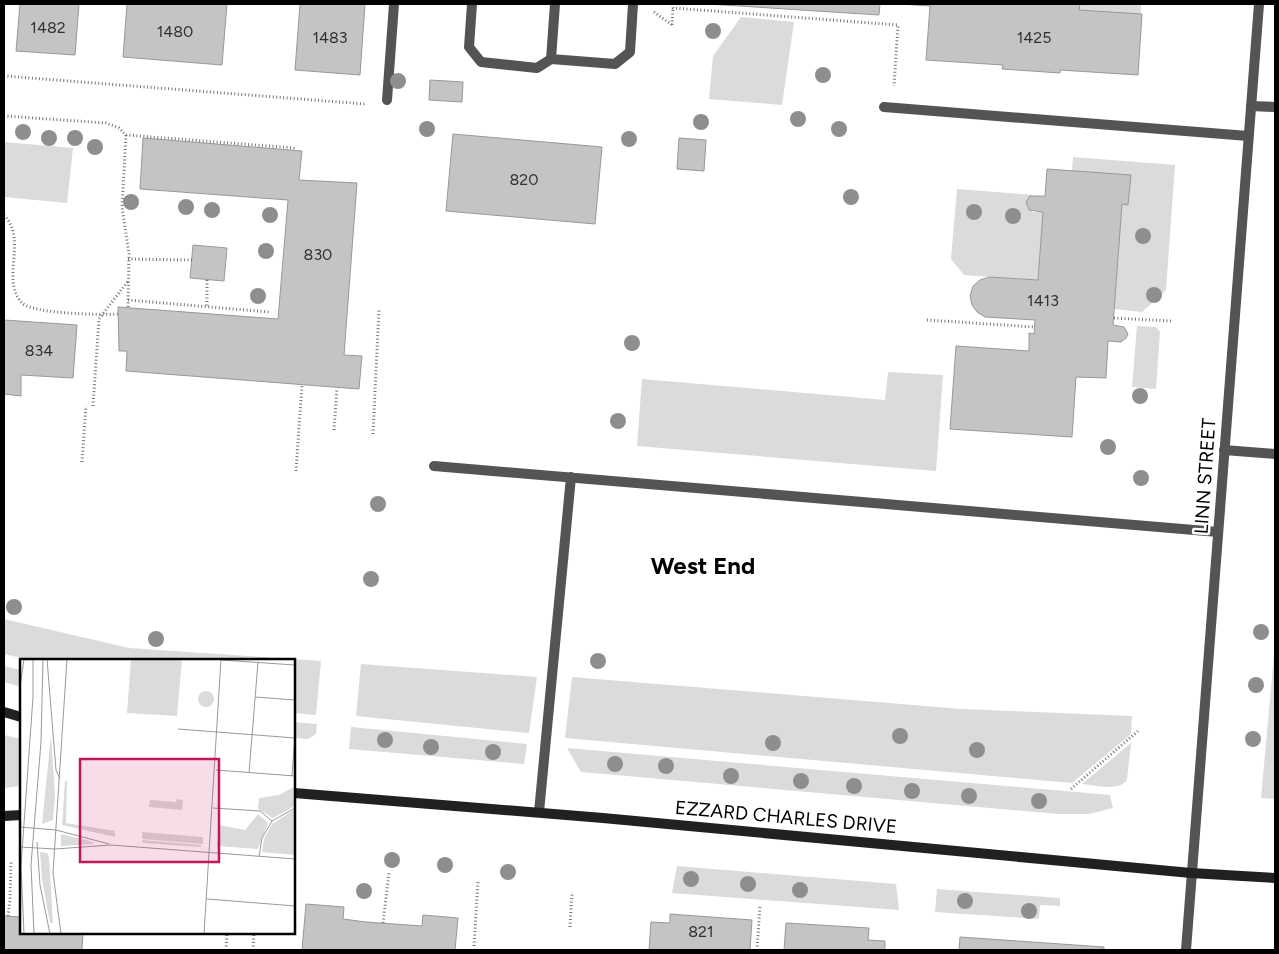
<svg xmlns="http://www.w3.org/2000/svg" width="1279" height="954" viewBox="0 0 1279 954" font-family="Figtree,sans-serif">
  <rect width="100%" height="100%" fill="#fff"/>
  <!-- green -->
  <path fill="#dbdbdb" d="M 1080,4 L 1141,4 L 1141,14 L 1079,10 Z
    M 741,17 L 794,22 L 782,105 L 709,99 L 713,56 Z
    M 4,142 L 73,148 L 67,203 L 4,197 Z
    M 1073,157 L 1175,165 L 1166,290 L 1142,312 L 1114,309 L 1122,204 L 1128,204 L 1131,176 L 1072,171 Z
    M 957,189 L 1034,195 L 1028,198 L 1027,207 L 1033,212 L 1043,212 L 1038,280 L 964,275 L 951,259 Z
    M 1137,326 L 1156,327 L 1160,332 L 1156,389 L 1132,387 Z
    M 888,372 L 943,375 L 936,471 L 637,446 L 642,379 L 885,400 Z
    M 4,619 L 129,648 L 321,661 L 316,715 L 294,713 L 294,660 L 30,660 L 4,654 Z
    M 1275,644 L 1275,799 L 1261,798 Z
    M 361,664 L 537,677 L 529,733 L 356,716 Z
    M 4,666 L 21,670 L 21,687 L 4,682 Z
    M 572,677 L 962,709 L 1132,716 L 1131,734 L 1072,783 L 565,738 Z
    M 294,722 L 317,724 L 316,734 L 308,739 L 294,738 Z
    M 351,727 L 527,744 L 524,764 L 349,749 Z
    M 4,735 L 21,739 L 21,786 L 4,788 Z
    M 1131,743 L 1127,780 C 1118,792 1096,785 1082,784 Z
    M 567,748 L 1110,795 L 1113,808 L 1089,814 L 1059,814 L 581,772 Z
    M 677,866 L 896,884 L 899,910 L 672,893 Z
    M 937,889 L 1060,898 L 1060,906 L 1040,905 L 1039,919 L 935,912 Z"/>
  <!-- building -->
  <path fill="#c4c4c4" stroke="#989898" d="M 20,4 L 79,4 L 75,55 L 16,51 Z
    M 127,4 L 227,4 L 222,65 L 123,57 Z
    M 300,4 L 365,4 L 360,75 L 295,70 Z
    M 708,4 L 880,4 L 879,15 Z
    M 901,4 L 1080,4 L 1079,10 L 1142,14 L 1138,75 L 1060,70 L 1060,73 L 1002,69 L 1003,65 L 926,60 L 930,6 Z
    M 430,80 L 463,82 L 462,102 L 429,100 Z
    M 453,134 L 602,147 L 595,224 L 446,211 Z
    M 143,138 L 302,151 L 299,180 L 357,183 L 344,355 L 362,356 L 359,389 L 126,371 L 127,351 L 119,351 L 118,307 L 278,319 L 288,200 L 140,189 Z
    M 679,138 L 706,140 L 704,171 L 677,169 Z
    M 1047,169 L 1131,175 L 1128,205 L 1122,204 L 1113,325 L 1124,327 L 1128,334 L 1126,338 L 1121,342 L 1108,341 L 1106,378 L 1076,377 L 1072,437 L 950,429 L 956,346 L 1029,351 L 1029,333 L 1034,334 L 1035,320 L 985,317 L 977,312 L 972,305 L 970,296 L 973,286 L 980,280 L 989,277 L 1038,280 L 1043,212 L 1029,210 L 1026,202 L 1030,196 L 1045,196 Z
    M 193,245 L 227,248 L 224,281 L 190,278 Z
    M 4,320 L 77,325 L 73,378 L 21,375 L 21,396 L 4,394 Z
    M 306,904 L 344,907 L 343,919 L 366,922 L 422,926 L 423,915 L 458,918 L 455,950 L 302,950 Z
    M 670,914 L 752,920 L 750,950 L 649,950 L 651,922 L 670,923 Z
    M 4,916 L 21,917 L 21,933 L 83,933 L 82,950 L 4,950 Z
    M 786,923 L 869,928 L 868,940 L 885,941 L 885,950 L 784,950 Z
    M 960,937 L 1104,947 L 1104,950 L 959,950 Z"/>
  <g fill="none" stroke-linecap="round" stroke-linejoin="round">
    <!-- path -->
    <path stroke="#767676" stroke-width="3" stroke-dasharray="1 2.5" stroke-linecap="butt" d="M 673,4 L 673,8 L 898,25 L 894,86
      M 654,12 L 672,25
      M 672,25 L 673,8
      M 4,76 L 365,104
      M 4,116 L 106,123 L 119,128 L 126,135 L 295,148
      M 126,135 L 122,207 L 129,254 L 128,308
      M 4,215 C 21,234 12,256 13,278 C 13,287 16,297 22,303 C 33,314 101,315 118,314
      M 128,259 L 192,260
      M 207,280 L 207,307
      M 128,300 L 269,312
      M 1114,318 L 1171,321
      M 927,320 L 1034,327
      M 93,406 L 99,319 L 128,281
      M 334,430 L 337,388
      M 373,434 L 379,309
      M 82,462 L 86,406
      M 296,471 L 302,385
      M 1071,789 L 1138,731
      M 8,916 L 10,899 L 11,862
      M 383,923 L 389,873
      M 570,927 L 572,892
      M 474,946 L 478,882
      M 226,950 L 227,933
      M 253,950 L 254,933
      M 757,950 L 760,906"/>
    <!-- service -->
    <path stroke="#545454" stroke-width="10" d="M 472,4 L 469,47 L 481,62 L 537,68 L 551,59 L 615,64 L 630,52 L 633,4
      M 551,59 L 555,4
      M 884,107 L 1248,136
      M 434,466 L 1218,532
      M 539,812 L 571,477"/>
    <!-- pedestrian -->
    <path stroke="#545454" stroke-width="10" d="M 387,100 L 394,4"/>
    <!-- minor -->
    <path stroke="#545454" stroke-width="10" d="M 1251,106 L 1275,107
      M 1224,450 L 1275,454"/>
    <!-- tertiary -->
    <path stroke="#545454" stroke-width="10" d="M 1186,950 L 1259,4"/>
    <!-- secondary -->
    <path stroke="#212121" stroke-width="10" d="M 4,712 L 21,717
      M 294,793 L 603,818 L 1191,873 L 1275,878
      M 4,816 L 21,815"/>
  </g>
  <!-- trees -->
  <g fill="#8e8e8e">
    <circle cx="713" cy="31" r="8"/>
    <circle cx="823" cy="75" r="8"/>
    <circle cx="398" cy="81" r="8"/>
    <circle cx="798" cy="119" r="8"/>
    <circle cx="701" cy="122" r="8"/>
    <circle cx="427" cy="129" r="8"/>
    <circle cx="839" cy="129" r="8"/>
    <circle cx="23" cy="132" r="8"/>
    <circle cx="49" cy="138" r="8"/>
    <circle cx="75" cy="138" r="8"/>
    <circle cx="629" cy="139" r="8"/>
    <circle cx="95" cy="147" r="8"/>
    <circle cx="851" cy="197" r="8"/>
    <circle cx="131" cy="202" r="8"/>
    <circle cx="186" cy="207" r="8"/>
    <circle cx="212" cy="210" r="8"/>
    <circle cx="974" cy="212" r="8"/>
    <circle cx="270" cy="215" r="8"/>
    <circle cx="1013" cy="216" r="8"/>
    <circle cx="1143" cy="236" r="8"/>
    <circle cx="266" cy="251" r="8"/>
    <circle cx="1154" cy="295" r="8"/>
    <circle cx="258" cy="296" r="8"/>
    <circle cx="632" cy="343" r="8"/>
    <circle cx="1140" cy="396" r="8"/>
    <circle cx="618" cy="421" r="8"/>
    <circle cx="1108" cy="447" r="8"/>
    <circle cx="1141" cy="478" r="8"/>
    <circle cx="378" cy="504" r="8"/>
    <circle cx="371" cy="579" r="8"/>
    <circle cx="14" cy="607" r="8"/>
    <circle cx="1261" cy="632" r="8"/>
    <circle cx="156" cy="639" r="8"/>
    <circle cx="598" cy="661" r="8"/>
    <circle cx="1256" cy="685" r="8"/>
    <circle cx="900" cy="736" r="8"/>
    <circle cx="1253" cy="739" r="8"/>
    <circle cx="385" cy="740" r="8"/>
    <circle cx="773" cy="743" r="8"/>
    <circle cx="431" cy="747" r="8"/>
    <circle cx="977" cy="750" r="8"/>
    <circle cx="493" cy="752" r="8"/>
    <circle cx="615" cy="764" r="8"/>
    <circle cx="666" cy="766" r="8"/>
    <circle cx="731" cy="776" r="8"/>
    <circle cx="801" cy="781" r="8"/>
    <circle cx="854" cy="786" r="8"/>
    <circle cx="912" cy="791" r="8"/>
    <circle cx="969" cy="796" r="8"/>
    <circle cx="1039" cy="801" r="8"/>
    <circle cx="392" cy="860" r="8"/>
    <circle cx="445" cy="865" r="8"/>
    <circle cx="508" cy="872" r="8"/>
    <circle cx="691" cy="879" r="8"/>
    <circle cx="748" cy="884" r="8"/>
    <circle cx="800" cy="890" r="8"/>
    <circle cx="364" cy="891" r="8"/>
    <circle cx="965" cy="901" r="8"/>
    <circle cx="1029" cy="911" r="8"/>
  </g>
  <g text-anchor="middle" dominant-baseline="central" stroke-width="5" stroke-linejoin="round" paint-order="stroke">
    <!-- number labels -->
    <g font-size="16" fill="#313131">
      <text x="48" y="27">1482</text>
      <text x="175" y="31">1480</text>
      <text x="330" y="37">1483</text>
      <text x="1034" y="37">1425</text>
      <text x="524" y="179">820</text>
      <text x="318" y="254">830</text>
      <text x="1043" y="300">1413</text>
      <text x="39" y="350">834</text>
      <text x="701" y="931">821</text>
    </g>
    <!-- street labels -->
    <g font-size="19" fill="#000" stroke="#fff">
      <text transform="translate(1205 476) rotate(-86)">LINN STREET</text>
      <text transform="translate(786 817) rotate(5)">EZZARD CHARLES DRIVE</text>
    </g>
    <!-- district labels -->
    <g font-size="24" font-weight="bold" fill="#000" stroke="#fff">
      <text x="703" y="565">West End</text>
    </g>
  </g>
  <!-- overview -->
  <g transform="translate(20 659)">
    <rect width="275" height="275" fill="#fff"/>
    <path d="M 111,0 L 162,0 L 157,57 L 107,54 ZM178 40a8 8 0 1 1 16 0a8 8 0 1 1-16 0ZM 31,76 L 35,136 L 33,161 L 22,165 ZM 45,122 L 47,122 L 46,164 L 95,172 L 95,178 L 42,166 ZM 272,129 L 275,129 L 275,147 L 253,159 L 238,150 L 239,139 L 259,136 ZM 157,140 L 163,141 L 162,151 L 129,148 L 130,141 L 156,143 ZM 275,150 L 275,196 L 242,193 L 244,180 L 252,165 ZM 238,155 L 248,164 L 238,190 L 197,187 L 199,166 L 225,171 ZM 122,173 L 183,178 L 183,185 L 122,180 ZM 41,175 L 73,183 L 73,185 L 41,187 ZM 122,181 L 181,186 L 181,188 L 123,184 ZM 20,193 L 27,194 L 29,198 L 33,264 L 30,264 L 22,220 Z" fill="#dbdbdb"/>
    <path fill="none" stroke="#999" stroke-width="1" d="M 27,0 L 36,111 L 40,120M 201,1 L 275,6M 0,28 L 4,0M 235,38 L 275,41M 158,70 L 275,79M 196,111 L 275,117M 229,114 L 238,3M 272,117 L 275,78M 193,149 L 240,152 L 252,162M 0,168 L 36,171 L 89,185M 17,183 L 20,226 L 30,275M 0,188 L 35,190 L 91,186 L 275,200M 239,198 L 242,179 L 252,162 L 275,149M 187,240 L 275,247M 4,275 L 1,207 L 13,38 L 13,0M 14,275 L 11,206 L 21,83 L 23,0M 41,275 L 33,214 L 47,0M 184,275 L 201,0"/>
    <path fill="#c2185b" fill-opacity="0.15" stroke="#c2185b" stroke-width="2.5" d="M 60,100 L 199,100 L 199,203 L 60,203 Z"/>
    <rect width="275" height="275" fill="none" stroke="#000" stroke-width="2.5"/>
  </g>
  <!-- border -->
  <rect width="1279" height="954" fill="none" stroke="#000000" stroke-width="10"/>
</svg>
